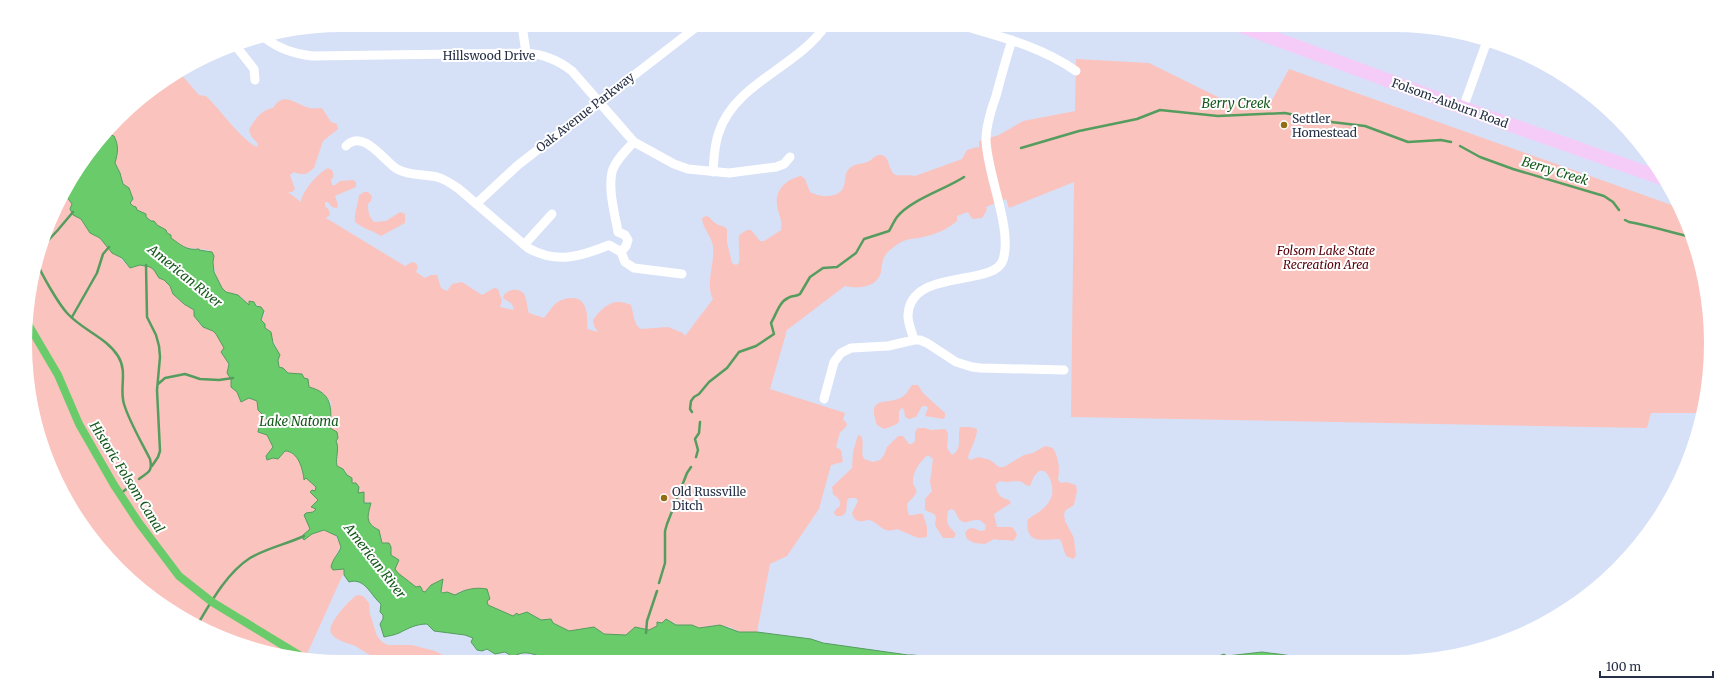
<svg xmlns="http://www.w3.org/2000/svg" width="1736" height="687" viewBox="0 0 1736 687" font-family="Merriweather,serif">
  <rect width="100%" height="100%" fill="#d6e1f8"/>
  <!-- green -->
  <path fill="#fac3be" d="M 1076,59 L 1149,63 L 1228,102 L 1272,100 L 1289,69 L 1680,208 C 1687,225 1696,244 1700,262 C 1712,313 1714,362 1702,413 L 1651,413 L 1647,428 L 1071,417 L 1074,182 L 1009,208 L 1006,199 L 986,207 L 987,210 L 982,218 L 973,219 L 970,216 L 968,212 L 957,216 L 957,221 C 949,228 937,234 927,236 C 913,240 907,237 895,246 C 892,249 888,251 886,254 C 882,260 882,266 881,272 C 877,288 858,289 845,286 L 787,330 L 770,389 L 845,413 L 843,420 L 846,422 L 847,425 L 842,431 L 840,432 L 836,447 L 841,450 L 843,462 L 831,465 L 819,509 L 787,556 L 770,564 L 757,632 L 739,632 L 730,627 L 715,625 L 699,628 L 692,625 L 676,625 L 673,622 L 662,623 L 658,622 L 657,626 L 649,630 C 640,628 633,629 626,635 L 604,634 L 584,629 L 569,631 L 553,623 L 551,619 L 541,620 L 531,614 L 513,616 L 488,605 L 487,601 L 490,599 L 489,593 L 460,591 L 455,595 L 443,593 L 441,589 L 444,583 L 430,586 L 425,592 L 422,591 L 422,589 C 412,587 401,578 395,569 L 397,563 L 391,555 L 389,543 L 382,543 L 379,530 C 372,527 366,520 367,512 C 368,508 370,507 369,502 L 363,502 L 364,494 L 358,493 L 359,487 L 356,483 L 352,483 L 352,478 L 347,475 L 346,471 L 337,466 C 335,453 341,439 330,428 L 331,402 L 322,392 L 309,387 L 308,379 L 304,378 L 302,374 L 288,373 L 283,368 L 279,367 L 277,364 L 280,355 L 268,330 L 265,328 L 261,320 L 265,313 L 258,305 L 249,303 L 249,305 C 246,301 240,296 237,294 C 233,293 228,293 225,291 C 217,284 212,265 214,256 L 209,250 C 195,248 171,250 166,230 L 159,226 L 158,227 L 146,217 L 146,214 C 139,211 134,209 130,203 L 133,199 L 129,188 L 123,184 L 122,177 L 115,163 L 116,153 L 111,134 L 109,134 L 134,104 L 179,72 L 199,95 L 206,96 C 219,108 242,141 257,147 L 258,144 L 251,136 L 249,130 C 254,120 261,110 273,108 C 283,92 293,102 306,107 C 311,109 317,108 322,108 L 331,122 L 337,124 L 338,129 L 323,141 L 314,168 L 306,174 L 299,174 L 294,172 L 290,175 L 295,189 L 292,192 L 288,192 L 301,202 C 302,191 318,173 328,168 L 332,170 L 334,176 L 331,180 L 332,185 L 335,185 L 340,181 L 353,180 L 356,182 L 356,187 L 335,196 L 338,205 L 337,208 L 332,207 L 328,202 L 325,202 L 325,206 L 329,210 L 330,215 L 326,218 L 405,266 L 412,262 L 416,263 L 418,267 L 416,272 L 425,278 L 431,275 L 437,275 L 441,288 L 447,291 L 452,284 L 462,282 L 482,295 L 494,288 L 498,289 L 502,301 L 500,307 L 514,310 L 512,304 L 503,298 C 505,289 519,287 524,294 C 527,299 527,308 529,313 L 544,318 C 548,313 552,307 556,303 C 560,300 566,298 571,298 C 588,297 588,317 587,329 L 598,332 L 594,326 L 593,320 C 603,306 614,297 631,305 C 634,314 633,324 641,329 L 668,327 L 683,333 L 685,336 L 713,299 C 705,285 715,263 713,247 C 712,236 703,230 702,218 L 706,216 C 711,217 710,219 714,222 C 718,226 723,225 727,229 L 727,242 L 732,263 L 736,265 L 739,263 C 740,254 738,244 739,235 L 747,230 L 751,230 L 760,241 L 764,241 L 781,230 C 783,220 778,214 777,205 C 775,189 787,179 801,176 L 805,179 L 810,192 C 818,197 838,199 843,188 C 846,182 844,175 848,170 C 855,162 860,165 867,162 C 873,160 875,154 881,155 C 890,156 888,169 894,174 C 897,177 909,174 915,176 L 962,159 L 967,150 L 977,147 L 979,148 L 979,141 L 999,135 L 1023,121 L 1075,111 Z
    M 364,192 L 368,192 L 372,196 L 371,201 L 368,204 C 368,212 369,216 374,222 L 386,221 L 400,212 L 405,214 L 405,223 L 381,236 C 372,230 363,229 355,222 C 354,213 358,205 359,195 Z
    M 64,193 L 72,204 L 73,215 L 81,219 L 90,233 L 100,238 L 130,268 L 141,265 L 150,267 L 154,270 L 159,277 L 164,280 L 170,286 L 173,294 L 184,304 L 194,310 L 194,316 L 202,327 L 213,331 L 216,334 L 224,348 L 221,352 L 229,364 L 227,370 L 231,379 L 231,387 L 237,392 L 242,402 L 249,398 L 257,401 L 258,410 L 268,419 L 265,426 L 259,427 L 258,432 L 259,433 L 267,435 L 273,447 L 268,454 L 267,460 L 273,458 L 278,459 L 285,451 C 298,451 303,468 304,479 L 306,478 L 316,486 L 314,496 L 318,500 L 312,507 L 316,509 L 313,512 L 310,513 L 310,529 L 303,535 L 304,540 L 312,534 L 324,530 L 334,534 L 341,545 L 335,557 L 336,570 L 344,569 L 345,570 L 307,654 L 312,657 L 241,645 L 149,596 L 104,553 L 68,503 L 31,405 L 28,302 L 42,241 Z
    M 912,385 L 918,385 L 923,393 L 945,413 L 945,417 L 943,419 L 925,416 L 928,408 L 926,406 L 922,406 L 916,417 L 909,419 L 905,417 L 904,410 L 902,408 L 899,411 L 899,422 L 895,425 L 884,429 L 877,425 C 866,394 887,406 902,397 C 906,395 909,389 912,385 Z
    M 960,427 L 970,427 L 977,429 C 977,440 970,448 968,458 L 970,460 L 979,457 L 990,460 L 999,467 L 1004,467 L 1024,455 L 1033,453 L 1045,446 L 1053,448 C 1059,458 1060,469 1058,480 L 1061,483 L 1066,482 L 1076,485 L 1077,491 L 1074,505 L 1066,510 L 1064,514 L 1065,521 L 1074,538 L 1076,556 L 1073,559 L 1066,556 L 1061,541 L 1059,539 C 1042,540 1024,544 1028,519 C 1037,513 1046,509 1051,498 C 1056,489 1047,461 1036,474 C 1033,477 1032,482 1030,486 C 1025,486 1023,481 1017,481 C 1011,481 1007,483 1000,481 L 996,484 C 996,493 1000,498 1009,500 L 1011,503 L 994,514 L 997,527 L 1012,527 L 1016,532 L 1017,536 L 1013,541 C 1006,539 1002,541 994,539 L 985,544 L 974,543 L 967,539 L 965,533 L 968,529 L 973,528 L 981,531 L 985,530 L 986,526 C 976,511 967,529 959,519 C 957,517 956,512 954,510 L 951,509 L 948,511 C 946,525 947,524 956,534 L 954,538 L 943,538 L 935,525 L 936,517 L 934,514 L 925,510 L 925,499 L 932,491 L 930,482 L 933,459 L 928,455 C 921,460 912,473 913,482 C 913,486 918,489 916,493 C 911,503 904,499 909,515 C 914,516 917,513 923,514 L 927,527 L 927,537 L 918,538 L 897,529 C 883,534 881,525 870,520 C 861,521 855,524 852,513 L 858,501 L 856,498 L 849,498 L 847,501 C 846,510 848,517 836,516 L 834,513 L 836,509 L 840,506 C 841,499 837,498 833,494 L 832,487 L 852,468 L 853,452 L 858,435 L 861,436 C 865,443 860,451 864,459 L 873,462 L 880,460 L 884,455 L 887,447 L 898,436 L 903,436 L 909,444 L 912,444 L 915,441 L 915,432 L 918,428 L 925,428 L 931,430 L 945,429 L 948,433 L 947,448 L 952,455 C 963,449 957,437 960,427 Z
    M 357,595 L 363,596 L 369,603 L 370,614 L 377,636 L 382,642 L 388,645 L 412,645 L 435,651 L 443,655 L 473,657 L 482,662 L 415,662 C 404,656 394,662 382,659 C 373,658 365,652 357,647 C 350,643 335,641 331,633 C 326,625 350,599 357,595 Z"/>
  <!-- water -->
  <path fill="#69cb6a" stroke="#559c5f" d="M 109,134 L 114,136 C 119,146 118,152 115,163 L 120,173 L 123,184 L 129,188 L 133,199 L 130,203 L 133,206 L 136,207 L 137,210 L 146,214 L 146,217 L 151,221 L 154,221 L 158,226 L 159,226 L 166,230 L 167,233 L 171,235 L 171,238 C 180,244 186,251 199,249 L 199,250 L 212,252 L 214,256 L 213,262 L 214,272 L 222,288 L 226,292 L 238,295 L 249,305 L 249,301 L 254,302 L 256,306 L 261,307 L 264,311 L 261,320 L 265,324 L 265,328 L 271,332 L 273,343 L 280,355 L 278,360 L 279,367 L 283,368 L 288,373 L 302,374 L 304,378 L 308,379 L 309,387 C 332,393 332,407 330,428 L 337,432 L 338,438 L 336,441 C 340,449 335,457 337,466 L 343,469 L 347,475 L 352,478 L 352,483 L 356,483 L 359,487 L 358,493 L 364,492 L 364,503 L 371,503 C 368,515 364,523 379,530 L 382,543 L 389,543 L 391,547 L 391,555 L 399,560 L 395,569 L 398,573 L 416,587 L 420,586 L 422,589 L 422,591 L 425,592 L 431,585 L 443,579 L 441,592 L 443,593 L 447,592 L 455,595 C 465,589 476,587 487,589 L 490,599 L 487,601 L 488,605 L 513,616 L 517,613 L 518,615 L 527,612 L 541,620 L 551,619 L 553,623 L 569,631 L 594,627 L 604,634 L 626,635 L 635,627 L 649,630 L 657,626 L 657,622 L 662,623 L 666,619 L 676,625 L 692,625 L 699,628 L 720,625 L 739,632 L 757,632 L 811,639 L 823,643 L 908,655 C 919,654 929,660 939,660 L 551,661 C 537,656 526,648 513,657 L 505,652 L 495,654 L 487,649 L 482,651 L 477,650 L 471,642 L 473,638 L 465,635 L 434,631 L 427,624 C 416,624 409,628 399,633 C 395,635 388,636 384,637 L 380,624 L 383,619 L 383,615 L 380,612 L 381,604 C 371,596 365,577 349,582 L 344,575 L 344,569 L 333,570 L 331,567 C 333,558 338,555 341,547 L 337,536 L 324,530 L 312,534 L 304,540 L 303,539 L 303,535 L 310,529 L 304,515 L 306,513 L 313,512 L 316,509 L 311,507 L 318,500 L 310,492 L 312,490 L 315,491 L 316,487 L 306,478 L 304,480 C 303,469 298,451 285,451 L 278,459 L 273,458 L 267,460 L 266,456 L 273,447 L 267,435 L 258,432 L 259,427 L 265,426 L 267,419 L 258,410 L 257,401 L 249,398 L 241,402 L 237,392 L 231,387 L 231,379 L 227,373 L 229,364 L 221,352 L 224,348 L 216,334 L 213,331 L 203,327 L 194,316 L 194,310 L 184,304 L 173,294 L 170,286 L 164,280 L 159,278 L 154,270 L 150,267 L 140,265 L 130,268 L 122,258 L 112,253 L 100,238 L 90,233 L 81,219 L 73,215 L 70,209 L 72,204 L 64,193 L 68,184 Z
    M 1262,652 C 1274,654 1284,654 1295,657 C 1302,659 1308,657 1315,660 L 1182,660 L 1184,658 L 1216,657 L 1224,654 L 1227,656 Z"/>
  <g fill="none" stroke-linecap="round" stroke-linejoin="round">
    <!-- stream -->
    <path stroke="#559c5f" stroke-width="2.5" d="M 1460,146 L 1480,157 L 1513,169 L 1604,196 L 1613,202 L 1619,210
      M 1021,148 L 1079,131 L 1137,119 L 1160,110 L 1218,116 L 1285,113 L 1323,121 L 1365,126 L 1408,142 L 1441,140 L 1451,142
      M 1625,220 L 1629,222 C 1651,226 1670,232 1691,237
      M 40,249 L 57,231 L 73,212
      M 37,263 C 42,275 58,303 67,313 C 82,330 106,337 118,356 C 128,372 119,388 124,404 C 129,421 142,443 150,459 C 153,472 148,472 139,479
      M 146,265 L 147,317 L 156,335 L 159,346 L 160,357 L 157,390 L 160,451 L 158,457 L 152,466
      M 72,317 L 97,273 L 103,254 L 109,247
      M 158,384 L 165,378 L 185,374 L 200,379 L 219,380 L 233,378
      M 692,412 L 690,409 L 691,401 L 694,397 L 699,394 L 709,382 L 727,368 L 739,352 L 756,346 L 774,334 L 771,323 C 776,315 779,302 788,298 C 792,295 796,297 800,294 L 810,277 L 823,268 L 837,267 L 856,253 L 864,239 L 889,231 C 892,226 894,221 897,217 C 910,200 946,189 964,177
      M 696,457 L 698,450 L 695,439 L 699,433 L 700,422
      M 120,494 L 134,483
      M 659,583 L 665,563 L 665,531 L 667,524 L 687,473 L 691,467
      M 199,622 C 212,600 228,572 250,558 C 267,548 287,544 304,536
      M 646,633 L 647,621 L 657,591"/>
    <!-- canal -->
    <path stroke="#69cb6a" stroke-width="8" d="M 28,324 L 58,375 L 79,424 L 114,485 L 139,523 L 179,576 L 212,602 L 299,655"/>
    <!-- street -->
    <path stroke="#fff" stroke-width="9" d="M 522,25 L 526,53
      M 960,25 C 1001,37 1040,46 1076,71
      M 265,38 C 279,49 294,54 312,56 L 526,53 C 543,54 558,60 572,71 L 634,142 L 674,164 L 688,169 L 729,173 L 776,167 L 784,164 L 790,157
      M 1012,40 C 1006,59 1001,77 996,96 C 991,110 986,125 986,140 C 987,175 1013,229 1003,260 C 994,288 909,267 908,316 C 908,324 912,332 914,340 L 920,340 L 927,343 L 956,362 L 972,367 L 980,368 L 1064,370
      M 235,45 L 254,69 L 255,80
      M 1463,108 L 1487,41
      M 346,146 C 363,128 384,161 397,169 C 410,176 423,174 437,177 C 445,179 452,184 459,189 L 528,248 C 556,264 580,257 609,245 L 621,252
      M 713,172 C 714,159 714,145 719,132 C 735,83 798,67 826,25
      M 476,204 L 518,165 L 699,25
      M 524,245 L 552,214
      M 621,252 L 626,246 L 628,240 L 625,235 L 618,232 C 615,214 608,191 612,172 C 615,161 626,150 634,142
      M 621,252 L 625,262 L 634,268 L 682,274
      M 824,399 L 834,362 L 841,353 L 851,348 L 888,346 L 914,340"/>
    <!-- primary -->
    <path stroke="#f5ccf8" stroke-width="14" d="M 1238,25 L 1463,108 L 1664,179"/>
  </g>
  <!-- markers -->
  <g fill="#916d14" stroke="#fff" stroke-width="1.5">
    <circle cx="1284" cy="125" r="4"/>
    <circle cx="664" cy="498" r="4"/>
  </g>
  <g text-anchor="middle" dominant-baseline="central" stroke-width="4" stroke-linejoin="round" paint-order="stroke">
    <!-- street labels -->
    <g font-size="12" fill="#263046" stroke="#fff">
      <text x="489" y="55">Hillswood Drive</text>
      <text transform="translate(1450 103) rotate(20)">Folsom-Auburn Road</text>
      <text transform="translate(585 112) rotate(-38)">Oak Avenue Parkway</text>
    </g>
    <!-- poi labels -->
    <g font-size="12" fill="#263046" stroke="#fff" text-anchor="start">
      <text x="1292" y="118">Settler<tspan x="1292" dy="14">Homestead</tspan></text>
      <text x="672" y="491">Old Russville<tspan x="672" dy="14">Ditch</tspan></text>
    </g>
    <!-- park labels -->
    <g font-size="12" font-style="italic" fill="#560009" stroke="#fff">
      <text x="1326" y="250">Folsom Lake State<tspan x="1326" dy="14">Recreation Area</tspan></text>
    </g>
    <!-- water labels -->
    <g font-size="13" font-style="italic" fill="#135719" stroke="#fff">
      <text x="1236" y="103">Berry Creek</text>
      <text transform="translate(1555 171) rotate(17)">Berry Creek</text>
      <text transform="translate(185 276) rotate(39)">American River</text>
      <text x="299" y="421">Lake Natoma</text>
      <text transform="translate(127 477) rotate(58)">Historic Folsom Canal</text>
      <text transform="translate(375 561) rotate(52)">American River</text>
    </g>
  </g>
  <!-- crop -->
  <path d="M0 0H1736V687H0ZM343 32H1393A311 311 0 0 1 1704 343V344A311 311 0 0 1 1393 655H343A311 311 0 0 1 32 344V343A311 311 0 0 1 343 32Z" fill="#fff" fill-rule="evenodd"/>
  <!-- scale -->
  <path d="M1600 671v6h113v-6" fill="none" stroke="#263046" stroke-width="2"/>
  <text x="1606" y="671" font-size="12" fill="#263046" stroke="#ffffff" stroke-width="3" paint-order="stroke">100 m</text>
</svg>
